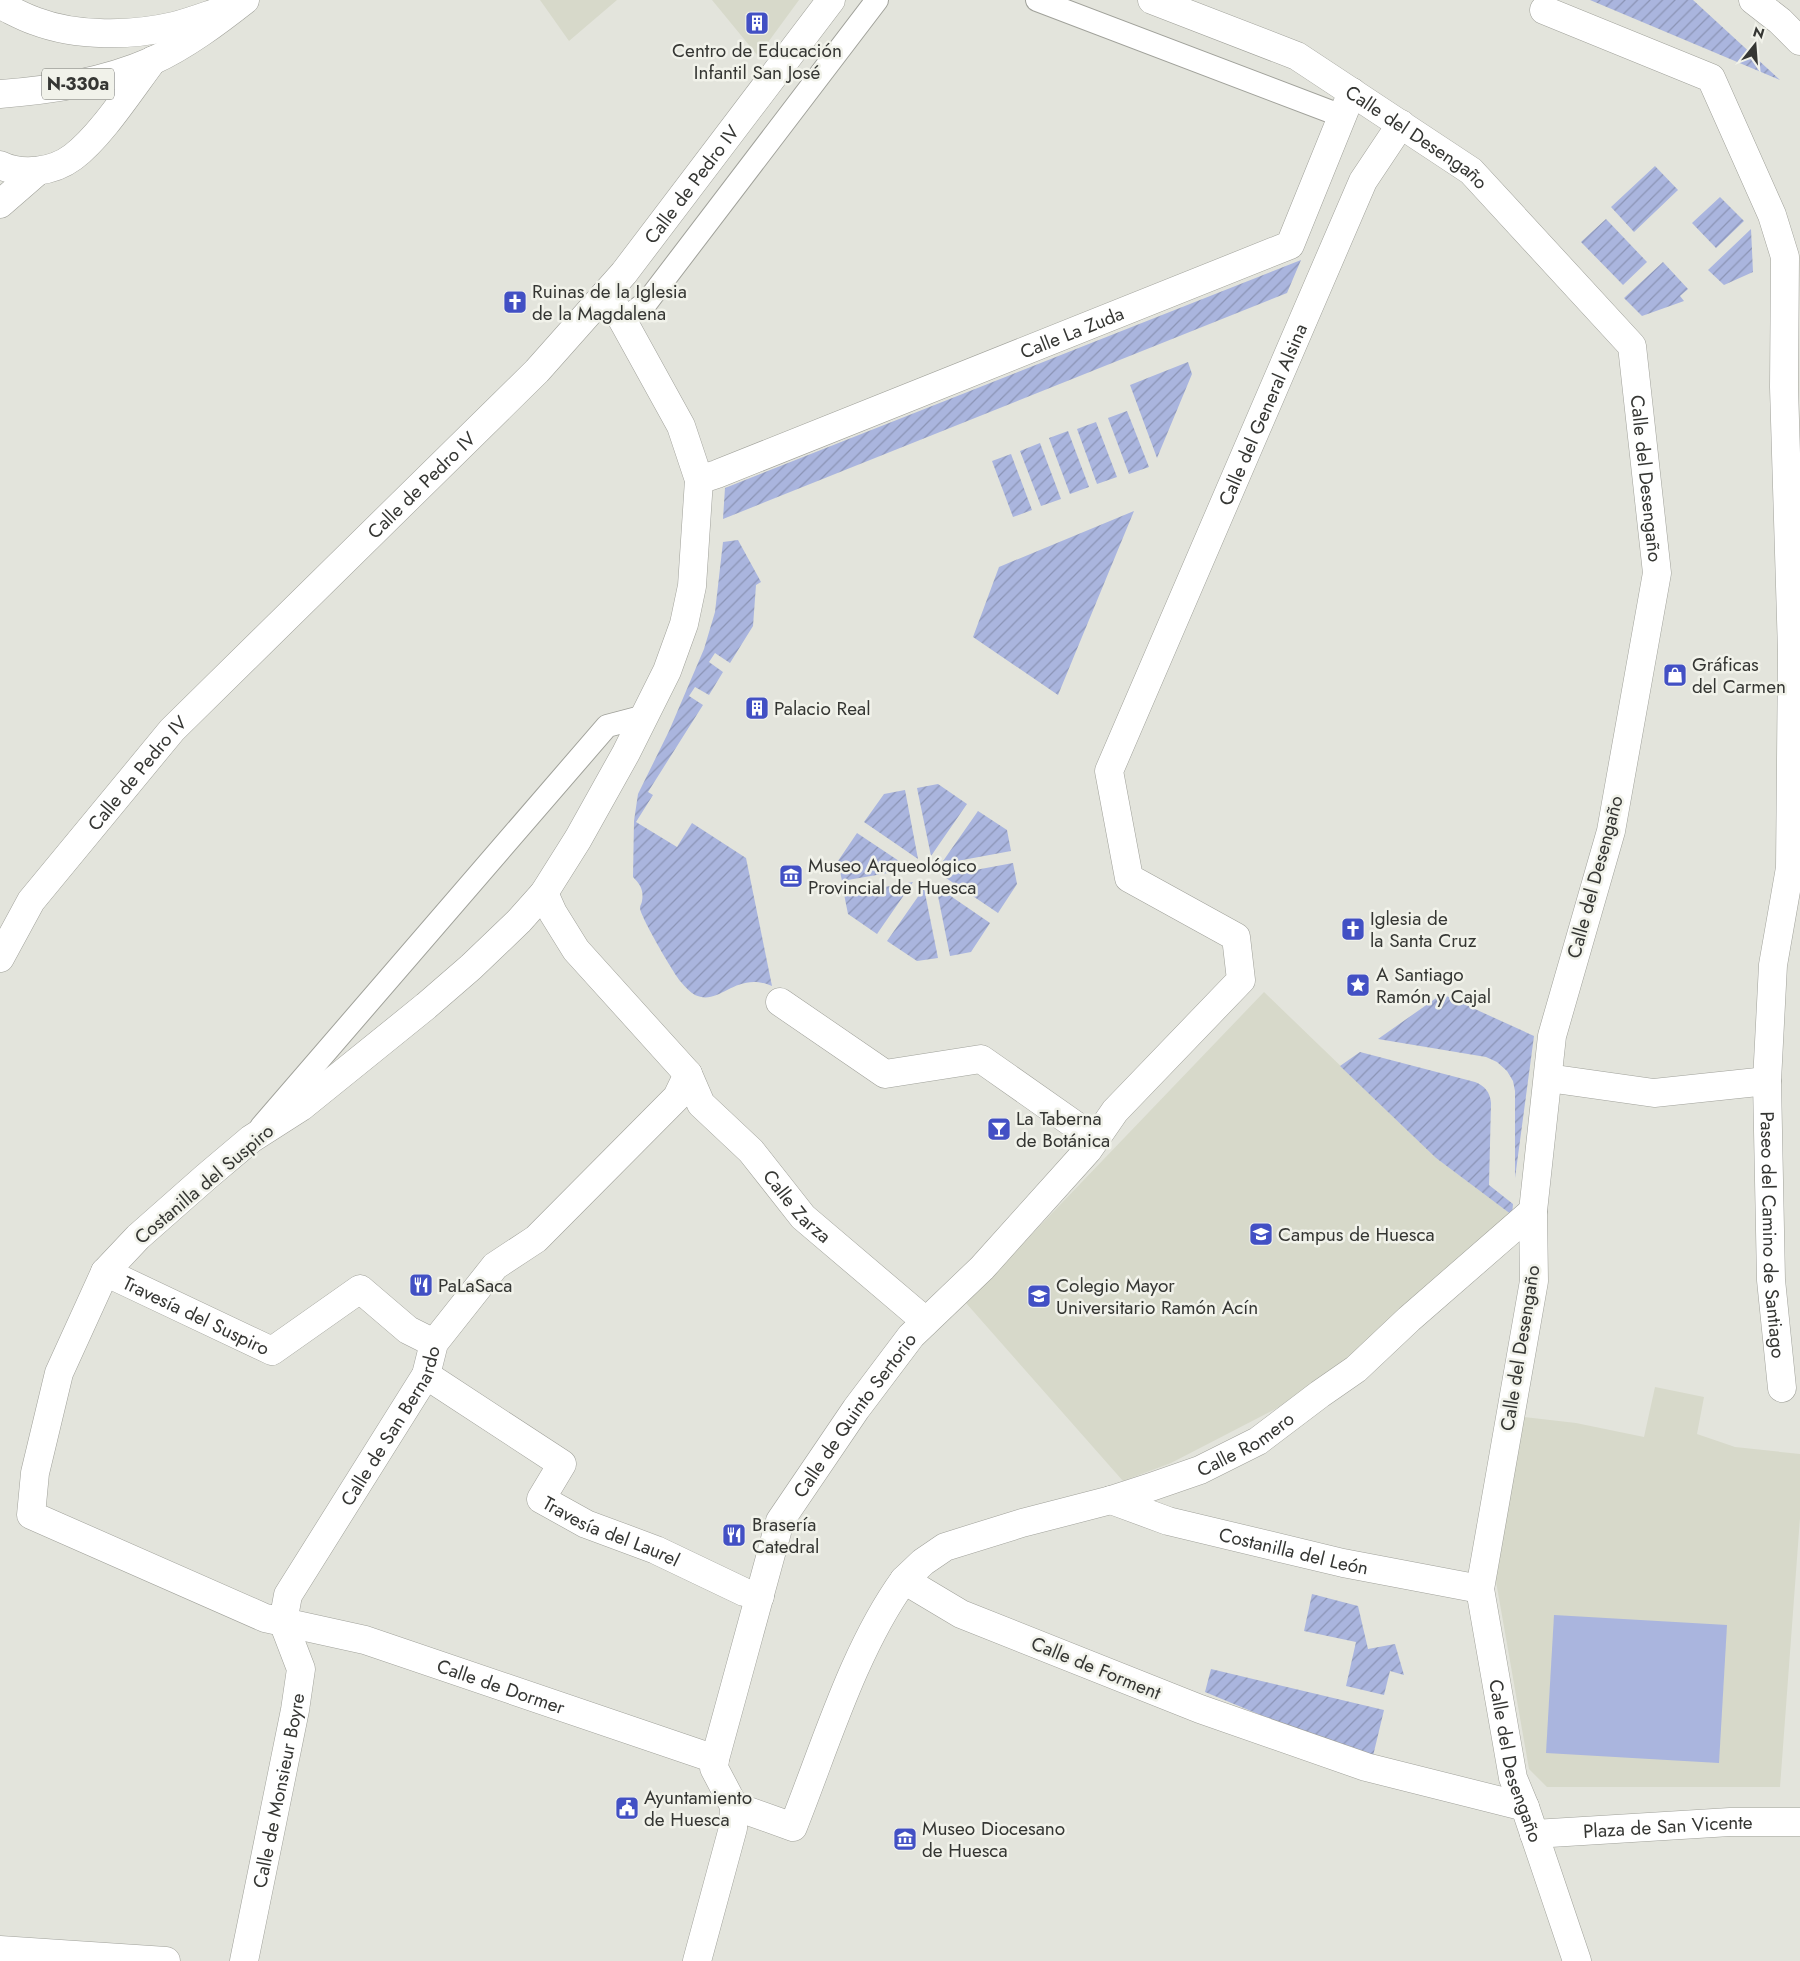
<svg xmlns="http://www.w3.org/2000/svg" width="1800" height="1961" viewBox="0 0 1800 1961" font-family="Jost,sans-serif">
  <defs>
    <pattern id="garden-furrows" width="10" height="10" patternUnits="userSpaceOnUse" patternTransform="scale(1.25)"><rect width="10" height="10" fill="#aab5de"/><path d="M-1 1l2-2M0 10L10 0M9 11l2-2" fill="none" stroke="#8b94b5"/></pattern>
  </defs>
  <rect width="100%" height="100%" fill="#e3e4dc"/>
  <!-- built -->
  <path fill="#d7d9ca" d="M 540,0 L 617,0 L 569,41 Z
    M 712,0 L 799,0 L 758,56 Z
    M 1264,992 L 1436,1158 L 1512,1215 L 1360,1355 L 1287,1403 L 1171,1463 L 1123,1481 L 966,1303 Z
    M 1655,1387 L 1704,1397 L 1697,1434 L 1735,1447 L 1800,1454 L 1800,1518 L 1780,1787 L 1547,1787 L 1529,1769 L 1494,1570 L 1523,1417 L 1576,1423 L 1644,1437 Z"/>
  <!-- garden -->
  <path fill="url(#garden-furrows)" d="M 1590,0 L 1693,0 L 1780,80 Z
    M 1655,166 L 1678,190 L 1634,232 L 1611,207 Z
    M 1720,197 L 1744,221 L 1716,248 L 1692,223 Z
    M 1606,219 L 1647,262 L 1623,285 L 1581,242 Z
    M 1751,229 L 1753,272 L 1724,285 L 1708,270 Z
    M 1301,260 L 1287,293 L 723,519 L 725,488 Z
    M 1663,262 L 1688,289 L 1680,296 L 1684,301 L 1642,316 L 1624,298 Z
    M 1188,362 L 1192,374 L 1157,458 L 1130,385 Z
    M 1127,411 L 1149,467 L 1129,474 L 1108,418 Z
    M 1096,422 L 1117,477 L 1097,484 L 1077,429 Z
    M 1068,431 L 1089,487 L 1070,494 L 1049,438 Z
    M 1040,443 L 1061,499 L 1041,506 L 1020,451 Z
    M 1011,454 L 1032,510 L 1013,517 L 992,461 Z
    M 1134,511 L 1058,695 L 973,637 L 999,567 Z
    M 738,540 L 761,582 L 756,585 L 753,626 L 730,663 L 715,653 L 709,662 L 723,672 L 709,695 L 695,687 L 689,696 L 703,705 L 648,792 L 653,795 L 636,822 L 677,847 L 692,823 L 746,858 L 772,986 C 735,970 720,1007 695,995 C 690,992 685,987 681,982 C 674,974 640,916 640,908 C 640,905 642,903 642,901 C 644,890 640,884 633,877 L 634,821 L 638,794 L 669,731 L 704,649 L 715,612 L 723,542 Z
    M 938,784 L 967,804 L 931,856 L 917,788 Z
    M 905,790 L 918,859 L 864,822 L 884,794 Z
    M 978,811 L 1007,830 L 1011,851 L 941,864 Z
    M 857,833 L 911,869 L 842,881 L 838,861 Z
    M 1013,863 L 1017,884 L 998,913 L 943,876 Z
    M 913,882 L 877,934 L 848,914 L 844,894 Z
    M 936,886 L 990,923 L 971,952 L 950,956 Z
    M 924,888 L 938,958 L 917,961 L 887,941 Z
    M 1442,994 L 1534,1036 L 1515,1178 L 1515,1091 L 1513,1081 L 1507,1071 L 1497,1062 L 1486,1057 L 1378,1039 Z
    M 1360,1052 L 1475,1082 C 1485,1086 1490,1092 1491,1103 L 1489,1185 L 1513,1204 L 1512,1215 L 1436,1158 L 1340,1066 Z
    M 1312,1594 L 1358,1606 L 1368,1649 L 1395,1644 L 1404,1675 L 1390,1671 L 1384,1695 L 1346,1686 L 1356,1642 L 1304,1631 Z
    M 1211,1669 L 1384,1710 L 1373,1756 L 1309,1735 L 1205,1692 Z"/>
  <!-- pitch -->
  <path fill="#aab5de" d="M 1554,1615 L 1727,1625 L 1719,1763 L 1546,1753 Z"/>
  <g fill="none" stroke-linecap="round" stroke-linejoin="round">
    <!-- service casing -->
    <g stroke="#a0a19a" stroke-width="24">
      <path id="service" d="M 1037,0 L 1342,116
        M 623,319 L 647,302 L 877,0
        M 261,1127 L 607,726 L 645,716"/>
    </g>
    <!-- pedestrian casing -->
    <g stroke="#a0a19a" stroke-width="29">
      <g id="pedestrian">
        <path id="s1" d="M 1544,10 L 1711,78 L 1772,215 L 1785,257 L 1784,387 L 1792,652 L 1790,868 L 1773,965 L 1767,1081 L 1771,1280 L 1782,1388"/>
        <path d="M 780,1002 L 885,1074 L 981,1059 L 1095,1139"/>
        <path d="M 1548,1078 L 1654,1093 L 1767,1081"/>
        <path id="s2" d="M 426,1375 L 562,1464 L 541,1499 L 586,1524 L 656,1550 L 744,1592 L 760,1596"/>
        <path d="M 734,1806 L 793,1827 C 825,1747 854,1649 904,1580"/>
      </g>
    </g>
    <!-- minor casing -->
    <g stroke="#a0a19a" stroke-width="29">
      <g id="minor">
        <path id="s3" d="M 1152,0 L 1297,56 L 1471,171 L 1632,346 L 1657,573 L 1611,831 L 1552,1036 L 1533,1211 L 1534,1281 L 1480,1589 L 1513,1778 L 1525,1807 L 1577,1961"/>
        <path d="M 0,5 C 11,10 23,17 35,21 C 77,37 131,36 174,26 C 194,21 213,13 233,7"/>
        <path d="M 0,165 C 22,176 53,172 73,157 C 101,136 131,89 153,60"/>
        <path d="M 0,204 L 38,171"/>
        <path id="s4" d="M 607,292 L 681,426 L 699,480 L 692,586 L 684,624 L 667,671 L 626,753 L 578,839 L 544,893 L 519,921 L 471,967 L 426,1006 L 301,1107 L 251,1139 L 206,1177 L 138,1237 L 105,1272 L 59,1373 L 35,1473 L 31,1515 L 265,1618 L 365,1640 L 715,1759"/>
        <path id="s5" d="M 699,480 L 717,474 L 1290,245 L 1352,92"/>
        <path id="s6" d="M 544,893 L 553,913 L 576,950 L 688,1074 L 701,1104 L 751,1151 L 803,1217 L 916,1313 L 924,1323"/>
        <path id="s7" d="M 0,958 L 31,901 L 172,730 L 537,371 L 624,273 L 831,0"/>
        <path id="s8" d="M 105,1272 L 272,1351 L 360,1289 L 408,1330 L 434,1343"/>
        <path id="s9" d="M 1111,1500 L 1168,1521 L 1343,1563 L 1480,1589"/>
        <path id="s10" d="M 283,1622 L 288,1595 L 426,1375 L 434,1343 L 495,1266 L 536,1239 L 677,1097 L 688,1074"/>
        <path id="s11" d="M 1525,1807 L 1366,1767 L 1200,1709 L 961,1614 L 904,1580 L 923,1562 L 945,1547 L 1022,1523 L 1111,1500 L 1151,1487 L 1200,1470 L 1258,1441 L 1320,1394 L 1356,1369 L 1409,1319 L 1533,1211"/>
        <path id="s12" d="M 1534,1834 L 1730,1822 L 1800,1822"/>
        <path d="M 0,1950 L 166,1961"/>
        <path id="s13" d="M 244,1961 L 295,1710 L 301,1669 L 283,1622"/>
        <path id="s14" d="M 697,1961 L 733,1828 L 734,1806 L 714,1768 L 715,1759 L 780,1521 L 856,1409 L 911,1336 L 982,1268 L 1088,1150 L 1115,1111 L 1241,980 L 1236,937 L 1129,878 L 1109,771 L 1363,181 L 1401,124"/>
      </g>
    </g>
    <!-- primary casing -->
    <g stroke="#a0a19a" stroke-width="29">
      <path id="primary" d="M 1753,0 L 1780,21 L 1800,41"/>
    </g>
    <!-- trunk casing -->
    <g stroke="#a0a19a" stroke-width="29">
      <path id="trunk" d="M 0,94 C 52,90 104,82 152,61 C 185,46 217,22 245,0"/>
    </g>
    <!-- service -->
    <use href="#service" stroke="#fff" stroke-width="22"/>
    <!-- pedestrian -->
    <use href="#pedestrian" stroke="#fff" stroke-width="28"/>
    <!-- minor -->
    <use href="#minor" stroke="#fff" stroke-width="28"/>
    <!-- primary -->
    <use href="#primary" stroke="#fff" stroke-width="28"/>
    <!-- trunk -->
    <use href="#trunk" stroke="#fff" stroke-width="28"/>
  </g>
  <!-- icons -->
  <defs>
    <g id="building-square" transform="scale(1.25)"><rect x="-9" y="-9" width="18" height="18" rx="4" fill="#4250c4" stroke="#f1f2ea"/><path d="M-4-6H4V6H1V3H-1V6H-4ZM-2.5-4.3h1.7v1.8h-1.7ZM.8-4.3h1.7v1.8H.8ZM-2.5-1h1.7V.8h-1.7ZM.8-1h1.7V.8H.8Z" fill="#fff"/></g>
    <g id="church-square" transform="scale(1.25)"><rect x="-9" y="-9" width="18" height="18" rx="4" fill="#4250c4" stroke="#f1f2ea"/><path d="M-1.2-6h2.4v3.5h3.3v2.4h-3.3V6h-2.4V-.1h-3.3v-2.4h3.3Z" fill="#fff"/></g>
    <g id="shop-square" transform="scale(1.25)"><rect x="-9" y="-9" width="18" height="18" rx="4" fill="#4250c4" stroke="#f1f2ea"/><path d="M-5-2.5h2.3a2.7 3.5 0 0 1 5.4 0H5L5.5 6h-11ZM-1.5-2.5h3a1.5 2.3 0 0 0-3 0Z" fill="#fff"/></g>
    <g id="museum-square" transform="scale(1.25)"><rect x="-9" y="-9" width="18" height="18" rx="4" fill="#4250c4" stroke="#f1f2ea"/><path d="M0-6L6-3V-2H-6V-3ZM-5-1h2V3h-2ZM-1-1h2V3h-2ZM3-1h2V3H3ZM-6 4H6V6H-6Z" fill="#fff"/></g>
    <g id="sight-square" transform="scale(1.25)"><rect x="-9" y="-9" width="18" height="18" rx="4" fill="#4250c4" stroke="#f1f2ea"/><path d="M0-6L1.8-2.2L6-1.7L2.9 1.2L3.7 5.4L0 3.3L-3.7 5.4L-2.9 1.2L-6-1.7L-1.8-2.2Z" fill="#fff"/></g>
    <g id="bar-square" transform="scale(1.25)"><rect x="-9" y="-9" width="18" height="18" rx="4" fill="#4250c4" stroke="#f1f2ea"/><path d="M-6-5H6L.8 .8V4.5H3.5V6h-7V4.5H-.8V.8Z" fill="#fff"/></g>
    <g id="university-square" transform="scale(1.25)"><rect x="-9" y="-9" width="18" height="18" rx="4" fill="#4250c4" stroke="#f1f2ea"/><path d="M0-5L7-2L0 1L-7-2ZM-4 1L0 2.5L4 1V4Q0 6-4 4Z" fill="#fff"/></g>
    <g id="restaurant-square" transform="scale(1.25)"><rect x="-9" y="-9" width="18" height="18" rx="4" fill="#4250c4" stroke="#f1f2ea"/><path d="M-5-6h1v4h1v-4h1v4h1v-4h1v5L-1.5 .5V6h-2V.5L-5-1ZM5-6V6H3V1.5H1.5Q1.5-4 5-6Z" fill="#fff"/></g>
    <g id="civic-square" transform="scale(1.25)"><rect x="-9" y="-9" width="18" height="18" rx="4" fill="#4250c4" stroke="#f1f2ea"/><path d="M-.6-6.5H3V-4.5H.6V-3L4-1V1h2V6H-6V1h2V-1L-.6-3ZM-1.2 2.5V6h2.4V2.5Z" fill="#fff"/></g>
  </defs>
  <g fill-rule="evenodd">
    <use href="#building-square" x="757" y="23"/>
    <use href="#church-square" x="515" y="302"/>
    <use href="#shop-square" x="1675" y="675"/>
    <use href="#building-square" x="757" y="708"/>
    <use href="#museum-square" x="791" y="876"/>
    <use href="#church-square" x="1353" y="929"/>
    <use href="#sight-square" x="1358" y="985"/>
    <use href="#bar-square" x="999" y="1129"/>
    <use href="#university-square" x="1261" y="1234"/>
    <use href="#restaurant-square" x="421" y="1285"/>
    <use href="#university-square" x="1039" y="1296"/>
    <use href="#restaurant-square" x="734" y="1535"/>
    <use href="#civic-square" x="627" y="1808"/>
    <use href="#museum-square" x="905" y="1839"/>
  </g>
  <g text-anchor="middle" dominant-baseline="central" stroke-width="5" stroke-linejoin="round" paint-order="stroke">
    <!-- shield labels -->
    <rect fill="#f1f2ea" stroke="#6d6e6a" stroke-width="1" x="42" y="68.5" width="72" height="31" rx="4"/>
    <g font-size="18" font-weight="bold" fill="#353633">
      <text x="78" y="84">N-330a</text>
    </g>
    <!-- poi labels -->
    <g font-size="19" fill="#353633" stroke="#f1f2ea" text-anchor="start">
      <text x="757" y="50" text-anchor="middle">Centro de Educación<tspan x="757" dy="22">Infantil San José</tspan></text>
      <text x="532" y="291">Ruinas de la Iglesia<tspan x="532" dy="22">de la Magdalena</tspan></text>
      <text x="1692" y="664">Gráficas<tspan x="1692" dy="22">del Carmen</tspan></text>
      <text x="774" y="708">Palacio Real</text>
      <text x="808" y="865">Museo Arqueológico<tspan x="808" dy="22">Provincial de Huesca</tspan></text>
      <text x="1370" y="918">Iglesia de<tspan x="1370" dy="22">la Santa Cruz</tspan></text>
      <text x="1376" y="974">A Santiago<tspan x="1376" dy="22">Ramón y Cajal</tspan></text>
      <text x="1016" y="1118">La Taberna<tspan x="1016" dy="22">de Botánica</tspan></text>
      <text x="1278" y="1234">Campus de Huesca</text>
      <text x="438" y="1285">PaLaSaca</text>
      <text x="1056" y="1285">Colegio Mayor<tspan x="1056" dy="22">Universitario Ramón Acín</tspan></text>
      <text x="752" y="1524">Brasería<tspan x="752" dy="22">Catedral</tspan></text>
      <text x="644" y="1797">Ayuntamiento<tspan x="644" dy="22">de Huesca</tspan></text>
      <text x="922" y="1828">Museo Diocesano<tspan x="922" dy="22">de Huesca</tspan></text>
    </g>
    <!-- street labels -->
    <g font-size="19" fill="#353633" stroke="#f1f2ea">
      <text stroke="none"><textPath href="#s3" startOffset="300">Calle del Desengaño</textPath></text>
      <text stroke="none"><textPath href="#s7" startOffset="1041">Calle de Pedro IV</textPath></text>
      <text stroke="none"><textPath href="#s5" startOffset="401">Calle La Zuda</textPath></text>
      <text stroke="none"><textPath href="#s14" startOffset="1834">Calle del General Alsina</textPath></text>
      <text stroke="none"><textPath href="#s3" startOffset="735">Calle del Desengaño</textPath></text>
      <text stroke="none"><textPath href="#s7" startOffset="636">Calle de Pedro IV</textPath></text>
      <text stroke="none"><textPath href="#s7" startOffset="231">Calle de Pedro IV</textPath></text>
      <text transform="translate(1595 877) rotate(-75)">Calle del Desengaño</text>
      <text transform="translate(204 1184) rotate(-40)">Costanilla del Suspiro</text>
      <text stroke="none"><textPath href="#s6" startOffset="406">Calle Zarza</textPath></text>
      <text stroke="none"><textPath href="#s1" startOffset="1354">Paseo del Camino de Santiago</textPath></text>
      <text stroke="none"><textPath href="#s8" startOffset="101">Travesía del Suspiro</textPath></text>
      <text transform="translate(1520 1348) rotate(-81)">Calle del Desengaño</text>
      <text stroke="none"><textPath href="#s14" startOffset="588">Calle de Quinto Sertorio</textPath></text>
      <text stroke="none"><textPath href="#s10" startOffset="226">Calle de San Bernardo</textPath></text>
      <text stroke="none"><textPath href="#s11" startOffset="1035">Calle Romero</textPath></text>
      <text stroke="none"><textPath href="#s2" startOffset="281">Travesía del Laurel</textPath></text>
      <text stroke="none"><textPath href="#s9" startOffset="190">Costanilla del León</textPath></text>
      <text transform="translate(1096 1668) rotate(22)">Calle de Forment</text>
      <text stroke="none"><textPath href="#s4" startOffset="1998">Calle de Dormer</textPath></text>
      <text stroke="none"><textPath href="#s3" startOffset="2040">Calle del Desengaño</textPath></text>
      <text stroke="none"><textPath href="#s13" startOffset="174">Calle de Monsieur Boyre</textPath></text>
      <text stroke="none"><textPath href="#s12" startOffset="134">Plaza de San Vicente</textPath></text>
    </g>
  </g>
  <!-- north arrow -->
  <g transform="translate(1755 45) rotate(17)" stroke="#f1f2ea" stroke-width="4" paint-order="stroke">
  <path d="M0-4L9 19L0 12L-9 19Z" fill="#353633"/>
  <text y="-8" font-size="14" font-weight="bold" text-anchor="middle" fill="#353633">N</text>
  </g>
</svg>
